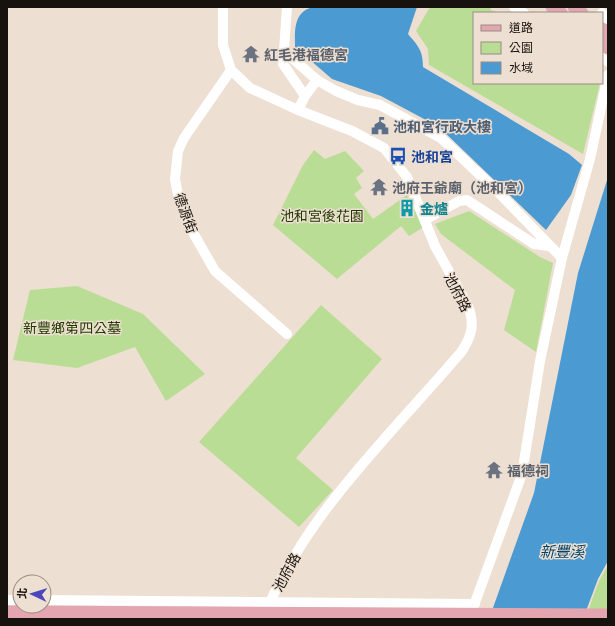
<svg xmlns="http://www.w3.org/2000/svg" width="615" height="626" viewBox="0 0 615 626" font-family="'Golos Text','Noto Sans TC',sans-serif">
  <rect width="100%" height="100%" fill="#eddfd1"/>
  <!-- green -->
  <path fill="#badd96" d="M 430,7 L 490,7 L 491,10 L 499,13 L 474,13 L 474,83 L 600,83 L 583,154 L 429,65 L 428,49 L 416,31 Z
    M 314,150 L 325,159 L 345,151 L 364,171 L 356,178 L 362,188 L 354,194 L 373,219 L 407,195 L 424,227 L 409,236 L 401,226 L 337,279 L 273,225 L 303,165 Z
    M 469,211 L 540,257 L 553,263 L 536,352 L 504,330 L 515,290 L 441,234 L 435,224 Z
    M 77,286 L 143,314 L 205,374 L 166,401 L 135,347 L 77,368 L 13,360 L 30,290 Z
    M 321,305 L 382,359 L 296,458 L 333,490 L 299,527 L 199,442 Z
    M 608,565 L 608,619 L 585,619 L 599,581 Z"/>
  <!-- water -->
  <path fill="#4b9ad2" d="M 313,7 L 417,7 L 408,34 C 418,46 423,50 423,67 L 569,154 L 582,165 L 571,195 L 546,230 L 439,127 L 381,96 L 332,79 L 295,47 C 295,31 293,12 313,7 Z
    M 608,177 L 608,561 L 598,579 L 583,619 L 489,619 L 534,493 L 578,273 Z"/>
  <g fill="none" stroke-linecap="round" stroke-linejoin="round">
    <!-- minor -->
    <path stroke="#fff" stroke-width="10" d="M 223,7 L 223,45 L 231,70 L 250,88 L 298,110 L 352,131 L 384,148 L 407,177 L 435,246 L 468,306 C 475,324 472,335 462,351 C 391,435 304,514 263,619
      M 287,7 L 284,51 L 317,80 L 336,91 L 358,100 L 380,105 L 441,138 L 498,192 L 562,258 L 540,361 L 522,474 L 469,619
      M 514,7 L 524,13
      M 602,13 L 608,21
      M 284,51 L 283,64 L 305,96
      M 602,57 L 608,62
      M 231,70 L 184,138 L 178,151 L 175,179 L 178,195 L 187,222 L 215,271 L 287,334
      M 298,110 L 305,96 L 317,80
      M 425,220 L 459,201 L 467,200 L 534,244 L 548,246
      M 562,258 L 590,159 L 608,75
      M 7,600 L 20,600
      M 44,600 L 475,604"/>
    <!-- major -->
    <path stroke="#e3a5af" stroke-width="13" d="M 552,7 L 561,13
      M 574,7 L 582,13
      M 602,29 L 608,33
      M 602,44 L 608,48
      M 7,612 L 608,615"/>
  </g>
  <!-- icons -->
  <defs>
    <g id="temple-bare" transform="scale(1.38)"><path d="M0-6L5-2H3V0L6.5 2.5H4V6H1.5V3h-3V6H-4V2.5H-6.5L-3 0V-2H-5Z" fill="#6b7280" stroke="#eddfd1" stroke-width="2.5" paint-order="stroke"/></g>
    <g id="civic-bare" transform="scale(1.38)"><path d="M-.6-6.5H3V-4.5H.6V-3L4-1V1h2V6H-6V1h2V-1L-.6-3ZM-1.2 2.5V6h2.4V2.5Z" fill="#5c6f8a" stroke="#eddfd1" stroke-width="2.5" paint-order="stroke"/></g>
    <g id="bus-bare" transform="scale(1.38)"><path d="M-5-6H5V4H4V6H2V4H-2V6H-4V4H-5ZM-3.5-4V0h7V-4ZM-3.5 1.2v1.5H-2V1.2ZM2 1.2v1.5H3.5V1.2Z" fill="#1a4fb4" stroke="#eddfd1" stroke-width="2.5" paint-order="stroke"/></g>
    <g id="building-bare" transform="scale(1.38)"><path d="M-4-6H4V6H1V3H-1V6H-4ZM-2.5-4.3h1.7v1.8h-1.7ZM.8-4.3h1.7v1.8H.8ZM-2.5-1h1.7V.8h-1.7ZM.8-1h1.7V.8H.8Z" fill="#0f9aa8" stroke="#eddfd1" stroke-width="2.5" paint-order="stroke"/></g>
  </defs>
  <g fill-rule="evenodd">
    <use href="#temple-bare" x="251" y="54"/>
    <use href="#civic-bare" x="380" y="126"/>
    <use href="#bus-bare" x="398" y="156"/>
    <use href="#temple-bare" x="379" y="187"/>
    <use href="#building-bare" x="407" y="208"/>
    <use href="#temple-bare" x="494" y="470"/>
  </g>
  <g text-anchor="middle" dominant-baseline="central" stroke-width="3" stroke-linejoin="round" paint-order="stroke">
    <!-- worship labels -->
    <g font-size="14" font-weight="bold" fill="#5b616d" stroke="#eddfd1" text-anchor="start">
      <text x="264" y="54">紅毛港福德宮</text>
      <text x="392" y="187">池府王爺廟（池和宮）</text>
      <text x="507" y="470">福德祠</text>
    </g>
    <!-- service labels -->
    <g font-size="14" font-weight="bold" fill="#4e5e75" stroke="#eddfd1" text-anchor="start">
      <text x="393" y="126">池和宮行政大樓</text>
    </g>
    <!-- transit labels -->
    <g font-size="14" font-weight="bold" fill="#164399" stroke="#eddfd1" text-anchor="start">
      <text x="411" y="156">池和宮</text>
    </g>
    <!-- culture labels -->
    <g font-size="14" font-weight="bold" fill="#0d838f" stroke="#eddfd1" text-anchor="start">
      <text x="420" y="208">金爐</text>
    </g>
    <!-- street labels -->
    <g font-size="14" fill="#17120d" stroke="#eddfd1">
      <text transform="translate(186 213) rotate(70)">德源街</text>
      <text transform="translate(458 292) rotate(63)">池府路</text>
      <text transform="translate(286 572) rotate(-61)">池府路</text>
    </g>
    <!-- park labels -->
    <g font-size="14" fill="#223a00" stroke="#eddfd1">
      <text x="322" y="215">池和宮後花園</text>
      <text x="72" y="327">新豐鄉第四公墓</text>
    </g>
    <!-- water labels -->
    <g font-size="15" font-style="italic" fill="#024268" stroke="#eddfd1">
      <text x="562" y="551">新豐溪</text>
    </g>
  </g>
  <!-- border -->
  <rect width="615" height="626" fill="none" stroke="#17120d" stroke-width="16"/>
  <!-- legend -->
  <rect x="473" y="12" width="130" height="72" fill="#eddfd1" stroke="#978d83"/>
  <rect x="481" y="25" width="20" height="6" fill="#e3a5af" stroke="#978d83"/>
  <text x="509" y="32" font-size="12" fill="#17120d">道路</text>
  <rect x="481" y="42" width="20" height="12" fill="#badd96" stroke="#978d83"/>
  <text x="509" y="52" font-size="12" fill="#17120d">公園</text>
  <rect x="481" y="62" width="20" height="12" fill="#4b9ad2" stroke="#978d83"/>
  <text x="509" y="72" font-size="12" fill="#17120d">水域</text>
  <!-- north arrow -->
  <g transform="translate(32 594) rotate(274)"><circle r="19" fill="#eddfd1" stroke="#978d83"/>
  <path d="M0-3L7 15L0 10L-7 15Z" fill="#4b46bc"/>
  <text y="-6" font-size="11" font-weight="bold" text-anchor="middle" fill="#17120d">北</text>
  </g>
</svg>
